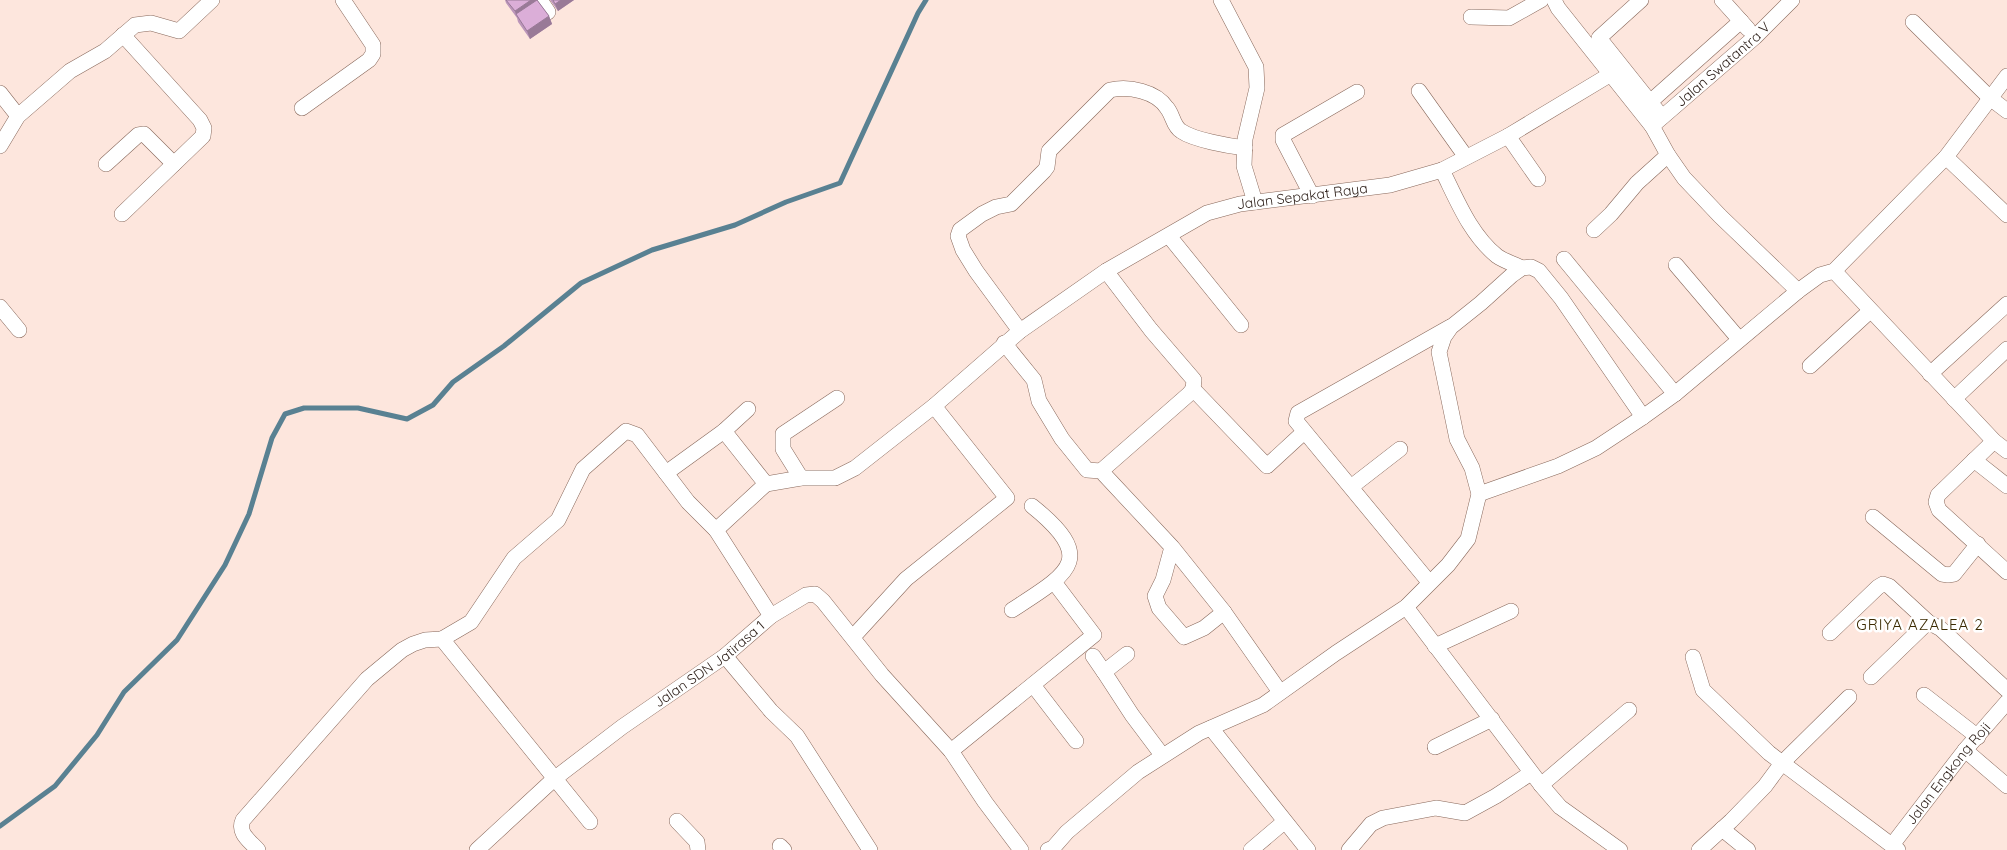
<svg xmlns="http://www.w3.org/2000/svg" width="2007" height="850" viewBox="0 0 2007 850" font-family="Quicksand,sans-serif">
  <rect width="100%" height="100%" fill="#fde6dd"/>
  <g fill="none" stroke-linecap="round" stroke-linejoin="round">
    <!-- stream -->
    <path stroke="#598192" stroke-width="5" d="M 0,826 L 55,786 L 97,735 L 124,692 L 177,640 L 225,565 L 249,514 L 272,438 L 285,414 L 304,408 L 358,408 L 407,419 L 433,405 L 453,382 L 504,346 L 581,283 L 652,250 L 735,225 L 786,202 L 840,183 L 918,13 L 926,0"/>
    <!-- minor casing -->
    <g stroke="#88685b" stroke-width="16">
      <g id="minor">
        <path d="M 540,0 L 548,12"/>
        <path d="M 1221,0 L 1256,67 L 1257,88 L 1245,139 L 1244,166 L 1255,202"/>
        <path d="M 1554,0 L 1558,8 L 1652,126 L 1668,155 L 1684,178 L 1720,216 L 1798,291"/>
        <path d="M 1641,0 L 1599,38 L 1662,117"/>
        <path d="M 1722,0 L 1748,29"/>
        <path d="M 1471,17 L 1509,18 L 1541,0"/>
        <path d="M 1913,22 L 1990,98 L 2007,111"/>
        <path d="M 1419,91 L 1466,157"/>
        <path d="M 0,93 L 18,116"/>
        <path d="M 1650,102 L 1741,21"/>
        <path d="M 302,108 L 369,60 L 373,54 L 373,45 L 343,0"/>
        <path id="s1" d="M 1652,126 L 1755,37 L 1792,0"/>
        <path d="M 1508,136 L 1538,179"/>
        <path d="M 0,146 L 18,116 L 70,71 L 105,51 L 135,25 L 151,23 L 179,31 L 212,0"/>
        <path d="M 1946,157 L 2007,215"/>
        <path d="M 106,164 L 138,135 L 144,134 L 174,164"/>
        <path d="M 1442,170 C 1457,200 1470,234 1497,256 C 1504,261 1514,264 1522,268"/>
        <path d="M 1312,196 L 1283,140 L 1283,135 L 1357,92"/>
        <path d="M 122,214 L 203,136 L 204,128 L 200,120 L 123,35"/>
        <path d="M 1594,230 L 1611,214 L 1637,183 L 1668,155"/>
        <path d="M 1169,236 L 1241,325"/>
        <path d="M 1564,259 L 1675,394"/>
        <path d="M 1676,265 L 1739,339"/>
        <path d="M 1834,271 L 1994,441 L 2007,451"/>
        <path d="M 0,307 L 19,330"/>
        <path d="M 1020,331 L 976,271 L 963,250 L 958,236 L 960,230 L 982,214 L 996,207 L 1011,204 L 1044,171 L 1047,167 L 1049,151 L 1110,90 C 1129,86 1156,91 1167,108 C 1173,115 1173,126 1181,131 C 1194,140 1229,146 1245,148"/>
        <path d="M 1004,343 L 1034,380 L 1039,401 L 1062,439 L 1087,470 L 1101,471 L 1172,547 L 1224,612 L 1204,628 L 1184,637 L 1159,608 L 1155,596 L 1163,580 L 1172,547"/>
        <path d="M 1810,366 L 1870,311"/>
        <path d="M 1930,374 L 2007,304"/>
        <path d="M 1193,389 L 1267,466 L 1304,432"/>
        <path d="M 1954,399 L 2007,349"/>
        <path d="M 724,431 L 766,484"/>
        <path d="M 1994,441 L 1938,495 L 1936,502 L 1939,510 L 2007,572"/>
        <path d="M 1974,460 L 2007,486"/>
        <path d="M 1101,471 L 1189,394 L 1193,389 L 1194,380 L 1151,330 L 1106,271"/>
        <path d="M 666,473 L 724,431 L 748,409"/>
        <path d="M 801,478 L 783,449 L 783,434 L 837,398"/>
        <path d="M 1351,487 L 1400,449"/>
        <path d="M 1479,494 L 1558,466 L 1596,448 L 1643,417 L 1675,394 L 1798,291 L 1820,275 L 1834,271 L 1946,157 L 2007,76"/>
        <path d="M 1873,517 L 1942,574 L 1948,575 L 1954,574 L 1978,544"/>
        <path d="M 1429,582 L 1296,421 L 1298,413 L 1450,327"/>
        <path d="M 1406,607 L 1541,785 L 1560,807 L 1620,850"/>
        <path d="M 1012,610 C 1069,573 1098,559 1032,506"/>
        <path d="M 1224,612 L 1280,692"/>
        <path d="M 771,616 L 806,595 L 815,594 L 823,601 L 882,675 L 951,751 L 985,802 L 1021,850"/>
        <path d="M 1830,633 L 1878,587 L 1883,584 L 1889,586 L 1928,622 L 1941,629 L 2007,690"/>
        <path d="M 853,637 L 906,579 L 1007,498 L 934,406"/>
        <path d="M 442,639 L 471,622 L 514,558 L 558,520 L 583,469 L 626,431 L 637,435 L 688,502 L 716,530"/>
        <path d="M 1435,646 L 1511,611"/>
        <path d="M 1127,654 L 1104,672 L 1132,715 L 1162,755"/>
        <path d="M 725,656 L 771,711 L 797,736 L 870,850"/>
        <path d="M 1093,656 L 1104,672"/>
        <path d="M 1693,657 L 1703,690 L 1769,753 L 1898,850"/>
        <path d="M 1871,677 L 1928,622"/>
        <path d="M 1033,685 L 1076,741"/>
        <path d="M 1924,695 L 1978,737"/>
        <path d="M 1211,728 L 1308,850"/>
        <path d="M 1435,747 L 1492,719"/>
        <path d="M 1965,750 L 2007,786"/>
        <path d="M 951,751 L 1094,635 L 1054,582"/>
        <path d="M 1541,785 L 1629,710"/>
        <path d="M 677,821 L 697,842 L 698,850"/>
        <path d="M 1722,829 L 1748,850"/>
        <path id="s2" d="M 1892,845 L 1965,750 L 2007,702"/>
        <path d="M 780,846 L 784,850"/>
        <path d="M 258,850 C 250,841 237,833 243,820 L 367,679 L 402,650 L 413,644 L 425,640 L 442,639 L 590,822"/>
        <path id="s3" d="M 477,850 L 554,779 L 622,727 L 725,656 L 771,616 L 716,530 L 766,484 L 801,478 L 835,478 L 855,468 L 934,406 L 1020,331 L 1106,271 L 1207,213 L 1240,204 L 1390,185 L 1442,170 L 1508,136 L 1611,74"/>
        <path d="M 1048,850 L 1053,848 L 1067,832 L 1138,772 L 1199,733 L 1263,705 L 1336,653 L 1406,607 L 1448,565 L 1468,539 L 1479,494 L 1472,468 L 1457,439 L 1439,352 L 1444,337 L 1451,327 L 1481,303 L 1512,275 L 1522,268 L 1531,267 L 1539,271 L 1561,298 L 1643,417"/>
        <path d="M 1251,850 L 1284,822"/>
        <path d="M 1349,850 L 1371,824 L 1383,818 L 1436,808 L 1465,813 L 1496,796 L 1531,773"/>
        <path d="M 1699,850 L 1731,821 L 1765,786 L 1782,763 L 1849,697"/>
      </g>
    </g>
    <!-- minor -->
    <use href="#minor" stroke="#fff" stroke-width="15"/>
  </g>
  <!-- wall -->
  <path fill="#bc96ba" d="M 505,0 L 537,0 L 549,16 L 552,24 L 530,39 L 518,22 L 517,18 L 506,3 Z
    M 550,0 L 574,0 L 558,11 Z"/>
  <!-- shaded-wall -->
  <path fill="#997a97" d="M 531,0 L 537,0 L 516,15 L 515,11 Z
    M 561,0 L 574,0 L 558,11 L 555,4 Z
    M 549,16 L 552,24 L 530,39 L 527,31 Z"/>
  <!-- building -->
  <path fill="#dbaed8" stroke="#997a97" d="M 506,0 L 531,0 L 515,11 Z
    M 537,0 L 549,16 L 527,31 L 516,14 Z
    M 553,0 L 561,0 L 555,4 Z"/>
  <g text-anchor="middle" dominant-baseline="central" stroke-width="5" stroke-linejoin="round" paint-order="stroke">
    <!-- street labels -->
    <g font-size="14" fill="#32251f" stroke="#fff">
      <text stroke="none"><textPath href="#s1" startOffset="94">Jalan Swatantra V</textPath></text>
      <text stroke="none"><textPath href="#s3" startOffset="1171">Jalan Sepakat Raya</textPath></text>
      <text stroke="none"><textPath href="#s3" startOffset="298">Jalan SDN Jatirasa 1</textPath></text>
      <text stroke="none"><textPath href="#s2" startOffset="91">Jalan Engkong Roji</textPath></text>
    </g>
    <!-- neighbourhood labels -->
    <g font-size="15" letter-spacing="1" fill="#3c2b02" stroke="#fff">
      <text x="1920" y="624">GRIYA AZALEA 2</text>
    </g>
  </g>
</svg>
